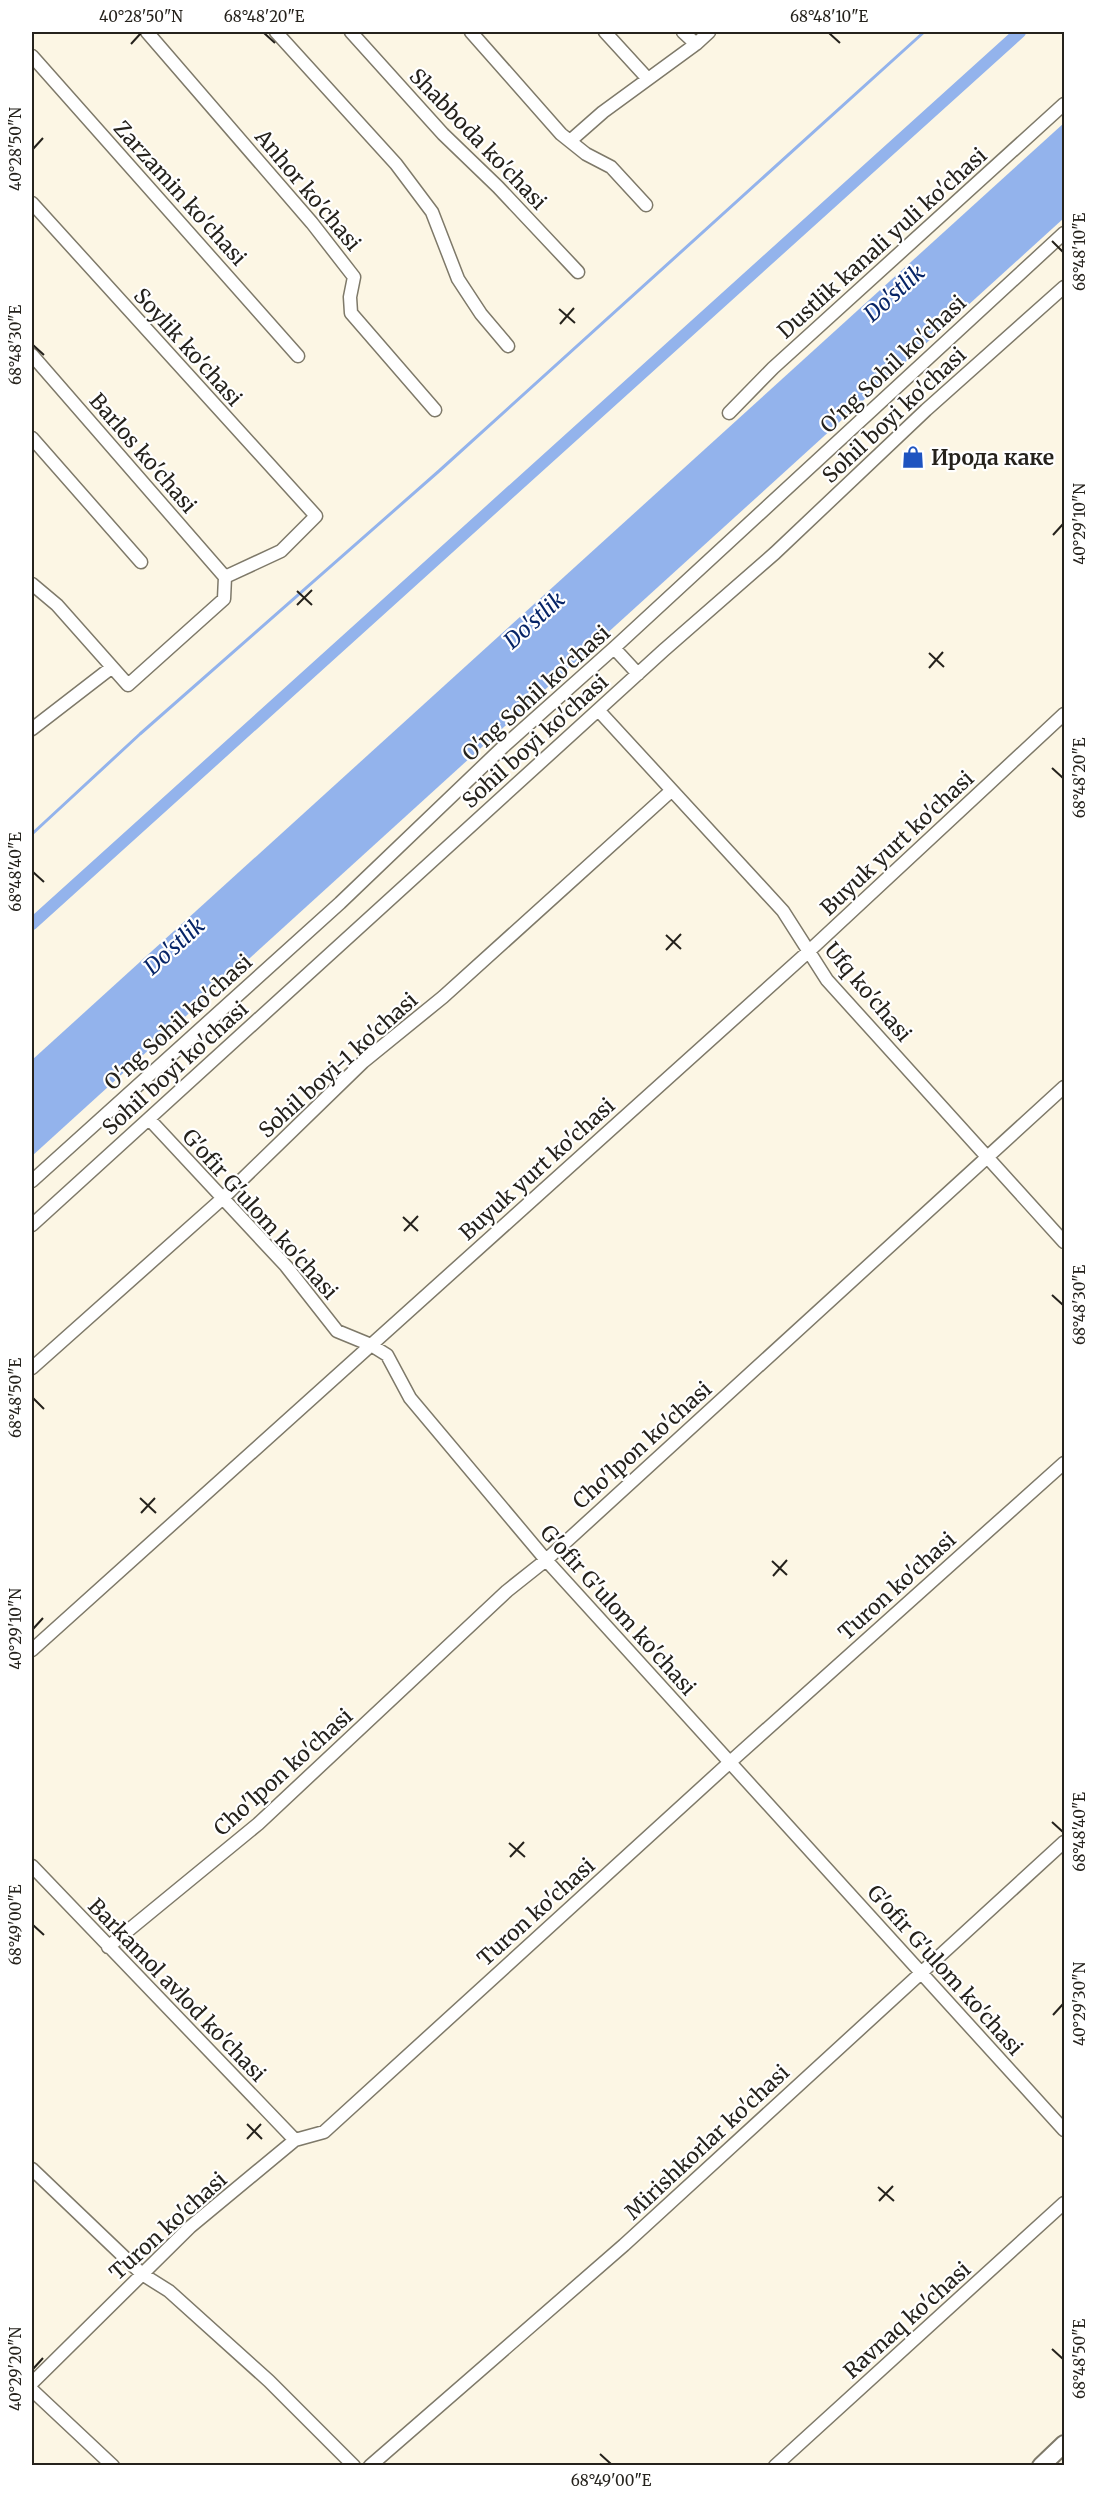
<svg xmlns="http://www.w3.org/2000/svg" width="1096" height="2497" viewBox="0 0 1096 2497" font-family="Merriweather,serif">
  <rect width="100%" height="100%" fill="#fcf6e4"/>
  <!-- water -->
  <path fill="#93b3ec" d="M 1064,123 L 1064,218 L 32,1156 L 32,1060 Z"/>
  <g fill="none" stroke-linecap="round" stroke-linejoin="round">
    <!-- stream -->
    <path stroke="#93b3ec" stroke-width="3" d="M 32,834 L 140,734 L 439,471 L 924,32"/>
    <!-- canal -->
    <path stroke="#93b3ec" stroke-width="12" d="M 32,924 L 1020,32"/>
    <!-- minor casing -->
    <g stroke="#7e7969" stroke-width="15">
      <path id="minor" d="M 147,32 L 312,223 L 354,277 L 350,297 L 351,313 L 435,410
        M 276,32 L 396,164 L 432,212 L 458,279 L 481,314 L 508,346
        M 351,32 L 443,134 L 498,187 L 578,272
        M 471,32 L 561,134 L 586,154 L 611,167 L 646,205
        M 605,32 L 648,79
        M 683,32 L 696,44
        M 32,56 L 298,356
        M 570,141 L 603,112 L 696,44 L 709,32
        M 32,203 L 316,516 L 281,551 L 225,577 L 224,599 L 128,685 L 57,605 L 32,584
        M 32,355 L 225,577
        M 729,413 L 773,368 L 1064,104
        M 32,438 L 141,562
        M 614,648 L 638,674
        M 599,711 L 783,911 L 827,980 L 1064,1242
        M 32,729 L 111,668
        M 149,1119 L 286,1266 L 337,1331 L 371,1345 L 387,1355 L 410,1398 L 546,1560 L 1064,2130
        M 32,1181 L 340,903 L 503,747 L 614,648 L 1064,233
        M 32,1225 L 664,650 L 775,553 L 926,410 L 1064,287
        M 32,1368 L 223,1198 L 363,1062 L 443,997 L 671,791
        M 32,1650 L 808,952 L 1064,714
        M 32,1866 L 295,2140
        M 108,1947 L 258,1824 L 507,1591 L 546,1560 L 1064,1087
        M 32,2169 L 142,2274 L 169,2291 L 269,2381 L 354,2466
        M 32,2383 L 190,2227 L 295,2140 L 324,2132 L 729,1763 L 1064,1463
        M 32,2390 L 113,2466
        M 370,2466 L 624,2245 L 1064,1842
        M 775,2466 L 1064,2203"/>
    </g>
    <!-- secondary casing -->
    <g stroke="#7e7969" stroke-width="20">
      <path id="secondary" d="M 1041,2466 L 1064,2444"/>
    </g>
    <!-- minor -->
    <use href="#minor" stroke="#fff" stroke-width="12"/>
    <!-- secondary -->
    <use href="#secondary" stroke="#fff" stroke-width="16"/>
  </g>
  <!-- ticks -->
  <path fill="none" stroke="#25221c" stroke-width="2" d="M 264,33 L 275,43M 829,33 L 840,43M 131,44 L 141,33M 33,149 L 43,138M 1052,241 L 1063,252M 559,309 L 575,323M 560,324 L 574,308M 33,345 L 44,355M 1053,535 L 1063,524M 297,591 L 312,605M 297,605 L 312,590M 929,653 L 944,667M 929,668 L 943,652M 1052,768 L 1063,778M 33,872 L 44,882M 666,935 L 681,949M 666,950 L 681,934M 403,1217 L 418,1231M 404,1231 L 418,1216M 1052,1295 L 1063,1305M 33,1398 L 44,1409M 140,1498 L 156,1513M 141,1513 L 155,1498M 772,1561 L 787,1575M 773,1576 L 787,1560M 33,1629 L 43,1618M 1052,1822 L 1063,1832M 509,1843 L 525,1857M 510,1857 L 524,1842M 33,1925 L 44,1935M 1053,2015 L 1063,2004M 247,2124 L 262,2139M 247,2139 L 261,2124M 878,2187 L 894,2201M 879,2201 L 893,2186M 1052,2349 L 1063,2359M 33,2369 L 43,2358M 600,2454 L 611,2464"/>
  <!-- icons -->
  <defs>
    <g id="shop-bare" transform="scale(1.8)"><path d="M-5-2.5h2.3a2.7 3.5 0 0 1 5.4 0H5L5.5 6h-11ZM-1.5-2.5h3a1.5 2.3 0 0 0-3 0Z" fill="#1e53c0" stroke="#fff" stroke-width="2.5" paint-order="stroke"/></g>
  </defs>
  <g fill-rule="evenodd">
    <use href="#shop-bare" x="913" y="457"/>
  </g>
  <g text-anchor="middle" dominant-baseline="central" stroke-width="4.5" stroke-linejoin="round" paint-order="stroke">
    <!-- street labels -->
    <g font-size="21" fill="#25221c" stroke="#fff">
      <text transform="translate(478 139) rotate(46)">Shabboda ko'chasi</text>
      <text transform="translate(308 190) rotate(50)">Anhor ko'chasi</text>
      <text transform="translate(180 193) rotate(48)">Zarzamin ko'chasi</text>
      <text transform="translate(882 243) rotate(-42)">Dustlik kanali yuli ko'chasi</text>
      <text transform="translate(188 347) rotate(48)">Soylik ko'chasi</text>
      <text transform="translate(893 364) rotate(-43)">O'ng Sohil ko'chasi</text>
      <text transform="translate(894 415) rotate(-43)">Sohil boyi ko'chasi</text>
      <text transform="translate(143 453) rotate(49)">Barlos ko'chasi</text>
      <text transform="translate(536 693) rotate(-42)">O'ng Sohil ko'chasi</text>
      <text transform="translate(535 741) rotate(-42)">Sohil boyi ko'chasi</text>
      <text transform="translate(897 843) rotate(-43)">Buyuk yurt ko'chasi</text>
      <text transform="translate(868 992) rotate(50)">Ufq ko'chasi</text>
      <text transform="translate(178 1022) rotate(-42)">O'ng Sohil ko'chasi</text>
      <text transform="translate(338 1065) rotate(-42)">Sohil boyi-1 ko'chasi</text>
      <text transform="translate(175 1068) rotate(-42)">Sohil boyi ko'chasi</text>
      <text transform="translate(537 1169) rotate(-42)">Buyuk yurt ko'chasi</text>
      <text transform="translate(260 1214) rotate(48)">G'ofir G'ulom ko'chasi</text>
      <text transform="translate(642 1445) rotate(-42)">Cho'lpon ko'chasi</text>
      <text transform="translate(897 1586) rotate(-42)">Turon ko'chasi</text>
      <text transform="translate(618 1610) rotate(48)">G'ofir G'ulom ko'chasi</text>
      <text transform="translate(283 1772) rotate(-42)">Cho'lpon ko'chasi</text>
      <text transform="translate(536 1912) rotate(-42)">Turon ko'chasi</text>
      <text transform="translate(945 1970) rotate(48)">G'ofir G'ulom ko'chasi</text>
      <text transform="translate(177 1990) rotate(46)">Barkamol avlod ko'chasi</text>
      <text transform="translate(707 2142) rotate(-43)">Mirishkorlar ko'chasi</text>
      <text transform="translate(168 2226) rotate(-42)">Turon ko'chasi</text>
      <text transform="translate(907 2320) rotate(-42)">Ravnaq ko'chasi</text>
    </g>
    <!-- poi labels -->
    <g font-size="21" font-weight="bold" fill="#25221c" stroke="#fff" text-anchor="start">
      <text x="931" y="457">Ирода каке</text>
    </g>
    <!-- water labels -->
    <g font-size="22" font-style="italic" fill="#072567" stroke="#fff">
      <text transform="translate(894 293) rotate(-42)">Do'stlik</text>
      <text transform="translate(534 620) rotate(-42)">Do'stlik</text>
      <text transform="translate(174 946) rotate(-42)">Do'stlik</text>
    </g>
  </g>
  <!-- border -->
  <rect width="1096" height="2497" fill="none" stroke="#ffffff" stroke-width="66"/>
  <rect x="33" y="33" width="1030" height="2431" fill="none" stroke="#25221c" stroke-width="2"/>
  <g font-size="15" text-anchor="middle" fill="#25221c">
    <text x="141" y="22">40°28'50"N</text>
    <text x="264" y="22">68°48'20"E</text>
    <text x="829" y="22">68°48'10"E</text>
    <text transform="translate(16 149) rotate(-90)" y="5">40°28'50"N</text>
    <text transform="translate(1080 252) rotate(-90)" y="5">68°48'10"E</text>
    <text transform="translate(16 345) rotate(-90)" y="5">68°48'30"E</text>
    <text transform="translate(1080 524) rotate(-90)" y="5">40°29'10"N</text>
    <text transform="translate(1080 778) rotate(-90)" y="5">68°48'20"E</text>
    <text transform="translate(16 872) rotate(-90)" y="5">68°48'40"E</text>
    <text transform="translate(1080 1305) rotate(-90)" y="5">68°48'30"E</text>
    <text transform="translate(16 1398) rotate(-90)" y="5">68°48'50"E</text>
    <text transform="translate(16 1629) rotate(-90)" y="5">40°29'10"N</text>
    <text transform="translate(1080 1832) rotate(-90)" y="5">68°48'40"E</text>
    <text transform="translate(16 1925) rotate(-90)" y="5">68°49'00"E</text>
    <text transform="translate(1080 2004) rotate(-90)" y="5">40°29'30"N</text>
    <text transform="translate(1080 2359) rotate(-90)" y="5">68°48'50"E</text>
    <text transform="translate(16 2369) rotate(-90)" y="5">40°29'20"N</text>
    <text x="611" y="2486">68°49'00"E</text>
  </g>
</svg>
